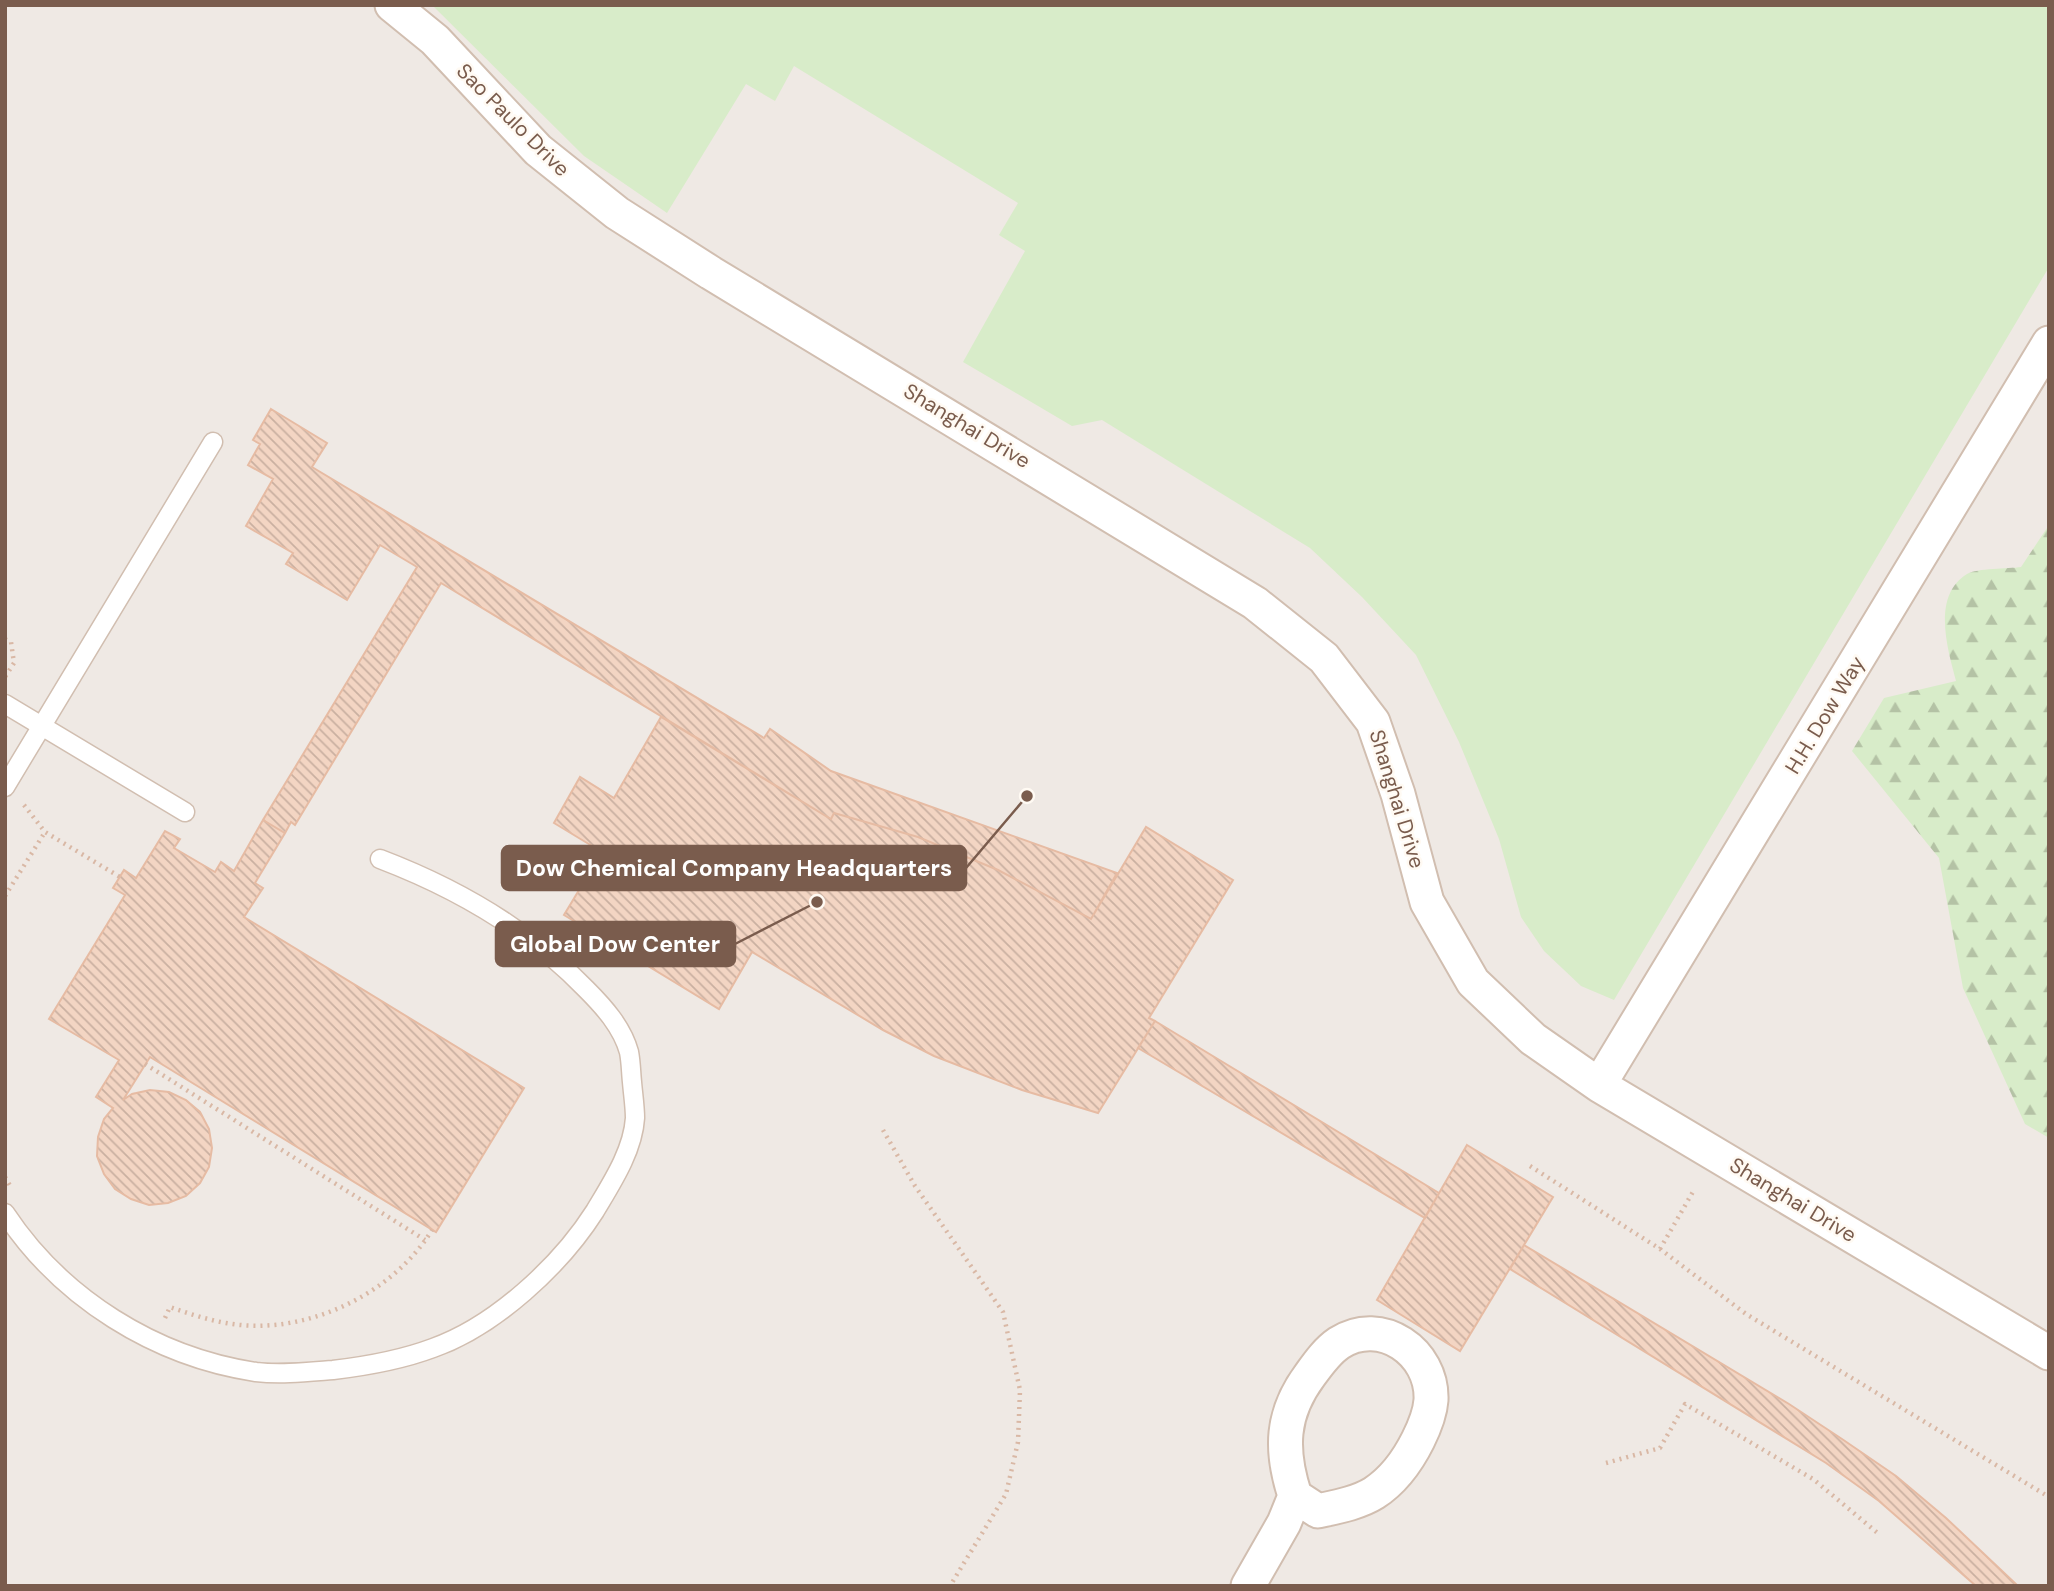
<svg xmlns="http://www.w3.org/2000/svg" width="2054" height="1591" viewBox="0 0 2054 1591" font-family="'DM Sans',sans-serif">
  <defs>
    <pattern id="forest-firs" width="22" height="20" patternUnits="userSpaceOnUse" patternTransform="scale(1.75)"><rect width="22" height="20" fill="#d8ecc9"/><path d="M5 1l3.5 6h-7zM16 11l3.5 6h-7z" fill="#b4c2a5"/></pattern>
    <pattern id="building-back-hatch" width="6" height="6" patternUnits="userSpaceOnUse" patternTransform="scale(1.75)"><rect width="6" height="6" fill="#f3d5c3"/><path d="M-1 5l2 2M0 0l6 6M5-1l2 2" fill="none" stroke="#cab0a1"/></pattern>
  </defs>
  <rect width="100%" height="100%" fill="#fdf6ec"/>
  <!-- industrial -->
  <path fill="#efe9e4" d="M 5,5 L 2049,5 L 2049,1586 L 5,1586 Z"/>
  <!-- grass -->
  <path fill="#d8ecc9" d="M 432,5 L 2049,5 L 2049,267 L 1614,1000 L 1581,986 L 1544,951 L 1521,917 L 1499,839 L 1459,742 L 1416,655 L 1362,597 L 1310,548 L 1102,420 L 1072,426 L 963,362 L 1025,251 L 999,235 L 1018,203 L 794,66 L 775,101 L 746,84 L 667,213 L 584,156 Z"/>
  <!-- forest -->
  <path fill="url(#forest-firs)" d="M 2049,525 L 2049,1138 L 2025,1124 L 1963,988 L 1939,858 L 1852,751 L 1884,698 L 1956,681 C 1948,650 1931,596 1967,574 C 1977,568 2008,569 2021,567 Z"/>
  <!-- building -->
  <path fill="url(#building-back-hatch)" stroke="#e6bba3" stroke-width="2" d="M 271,409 L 327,443 L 312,467 L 764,738 L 770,729 L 831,771 L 1117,873 L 1091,919 L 998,870 L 918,837 L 834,813 L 831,819 L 441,583 L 295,825 L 291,822 L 285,833 L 263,820 L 417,567 L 380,545 L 347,600 L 286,564 L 293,553 L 246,526 L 273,479 L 248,465 L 260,444 L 253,440 Z
    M 661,717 L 831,819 L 834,813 L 918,837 L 998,870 L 1091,919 L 1146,827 L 1233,880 L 1149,1018 L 1155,1021 L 1098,1113 L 1022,1090 L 934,1056 L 883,1030 L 752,952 L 719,1009 L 564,915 L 602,852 L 554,823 L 580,777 L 614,798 Z
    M 263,820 L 285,833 L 255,883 L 263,888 L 244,917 L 524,1088 L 436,1232 L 150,1057 L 123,1100 L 132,1094 L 150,1090 L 169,1092 L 186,1100 L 200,1112 L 209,1129 L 212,1148 L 209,1167 L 200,1183 L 186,1196 L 168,1203 L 149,1205 L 131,1199 L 115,1189 L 104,1174 L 97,1156 L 98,1137 L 104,1119 L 113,1108 L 96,1097 L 119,1060 L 49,1019 L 125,895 L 113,888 L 124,870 L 136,878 L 165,831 L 180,839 L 174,848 L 215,872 L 221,862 L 234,871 Z
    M 1155,1021 L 1439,1193 L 1425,1218 L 1138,1048 Z
    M 1467,1145 L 1553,1197 L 1460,1351 L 1377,1300 Z
    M 1524,1245 L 1789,1404 L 1842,1439 L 1896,1476 L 1946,1518 L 2018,1586 L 1976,1586 L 1879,1501 L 1826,1463 L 1510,1269 Z"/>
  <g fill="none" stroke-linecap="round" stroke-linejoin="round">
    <!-- service casing -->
    <g stroke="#d1beb0" stroke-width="21">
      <path id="service" d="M 5,704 L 185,812
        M 5,787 L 213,442
        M 5,1213 C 61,1298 155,1357 256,1372 C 281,1375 308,1372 333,1370 C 367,1366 401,1360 433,1348 C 495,1326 560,1266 595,1211 C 611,1184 633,1151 635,1118 C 635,1107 633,1094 632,1082 C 631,1073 631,1062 629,1052 C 622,1027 604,1007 586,989 C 529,930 456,888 380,859"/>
    </g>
    <!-- minor casing -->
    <g stroke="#d1beb0" stroke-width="37">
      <path id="minor" d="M 392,5 L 435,40 L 538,150 L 617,213 L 711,273 L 1255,603 L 1324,658 L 1373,722 L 1398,794 L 1427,902 L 1473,982 L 1533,1039 L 1599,1085 L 2049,1353
        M 1599,1085 L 2049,343
        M 1248,1586 L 1284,1523 L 1295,1496 C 1280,1450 1281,1414 1310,1375 C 1318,1364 1327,1351 1339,1343 C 1381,1316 1433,1352 1431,1400 C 1430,1414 1424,1428 1418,1440 C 1407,1462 1394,1480 1374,1493 C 1358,1503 1336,1507 1318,1511 L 1295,1496"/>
    </g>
    <!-- path -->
    <path stroke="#d9b8a5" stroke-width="4.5" stroke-dasharray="2 5" stroke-linecap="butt" d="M 5,639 L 11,642 L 14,663 L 5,677
      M 24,805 L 45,832 L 120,877
      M 5,896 L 45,832
      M 145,1064 L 425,1240
      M 883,1130 L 915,1186 L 1003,1312 L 1020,1390 L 1018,1442 L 1006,1494 L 950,1586
      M 1530,1166 L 1660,1249 L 1746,1314 L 2049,1497
      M 5,1177 L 12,1189
      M 1660,1249 L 1694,1190
      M 165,1318 L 170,1307 C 190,1314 211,1321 232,1324 C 307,1335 393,1294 432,1230
      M 1606,1463 L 1660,1448 L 1685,1404 L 1813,1479 L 1880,1535"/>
    <!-- service -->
    <use href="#service" stroke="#fff" stroke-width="18"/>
    <!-- minor -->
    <use href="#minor" stroke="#fff" stroke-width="33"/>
  </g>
  <g text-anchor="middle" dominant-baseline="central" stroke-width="5" stroke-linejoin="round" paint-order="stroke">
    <!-- street labels -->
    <g font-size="21" fill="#7a5c4d" stroke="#fffaf3">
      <text transform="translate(513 120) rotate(45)">Sao Paulo Drive</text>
      <text transform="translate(967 426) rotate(31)">Shanghai Drive</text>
      <text transform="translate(1825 715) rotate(-59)">H.H. Dow Way</text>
      <text transform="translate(1397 799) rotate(73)">Shanghai Drive</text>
      <text transform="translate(1793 1200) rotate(31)">Shanghai Drive</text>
    </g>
  </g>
  <!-- callouts -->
  <path fill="none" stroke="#7a5c4d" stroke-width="2.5" d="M1027 796L966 868M817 902L735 944"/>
  <g fill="#7a5c4d" stroke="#fffaf3" stroke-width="2.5">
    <circle cx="1027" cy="796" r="7"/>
    <circle cx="817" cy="902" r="7"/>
  </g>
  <g fill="#7a5c4d" stroke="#7a5c4d" stroke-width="2.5">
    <rect x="502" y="846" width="464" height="44" rx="7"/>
    <rect x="496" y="922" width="239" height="44" rx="7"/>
  </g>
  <g font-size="23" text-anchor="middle" font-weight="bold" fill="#fff">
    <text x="734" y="876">Dow Chemical Company Headquarters</text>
    <text x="615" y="952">Global Dow Center</text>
  </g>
  <!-- border -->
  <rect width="2054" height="1591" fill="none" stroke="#7a5c4d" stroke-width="14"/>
</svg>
